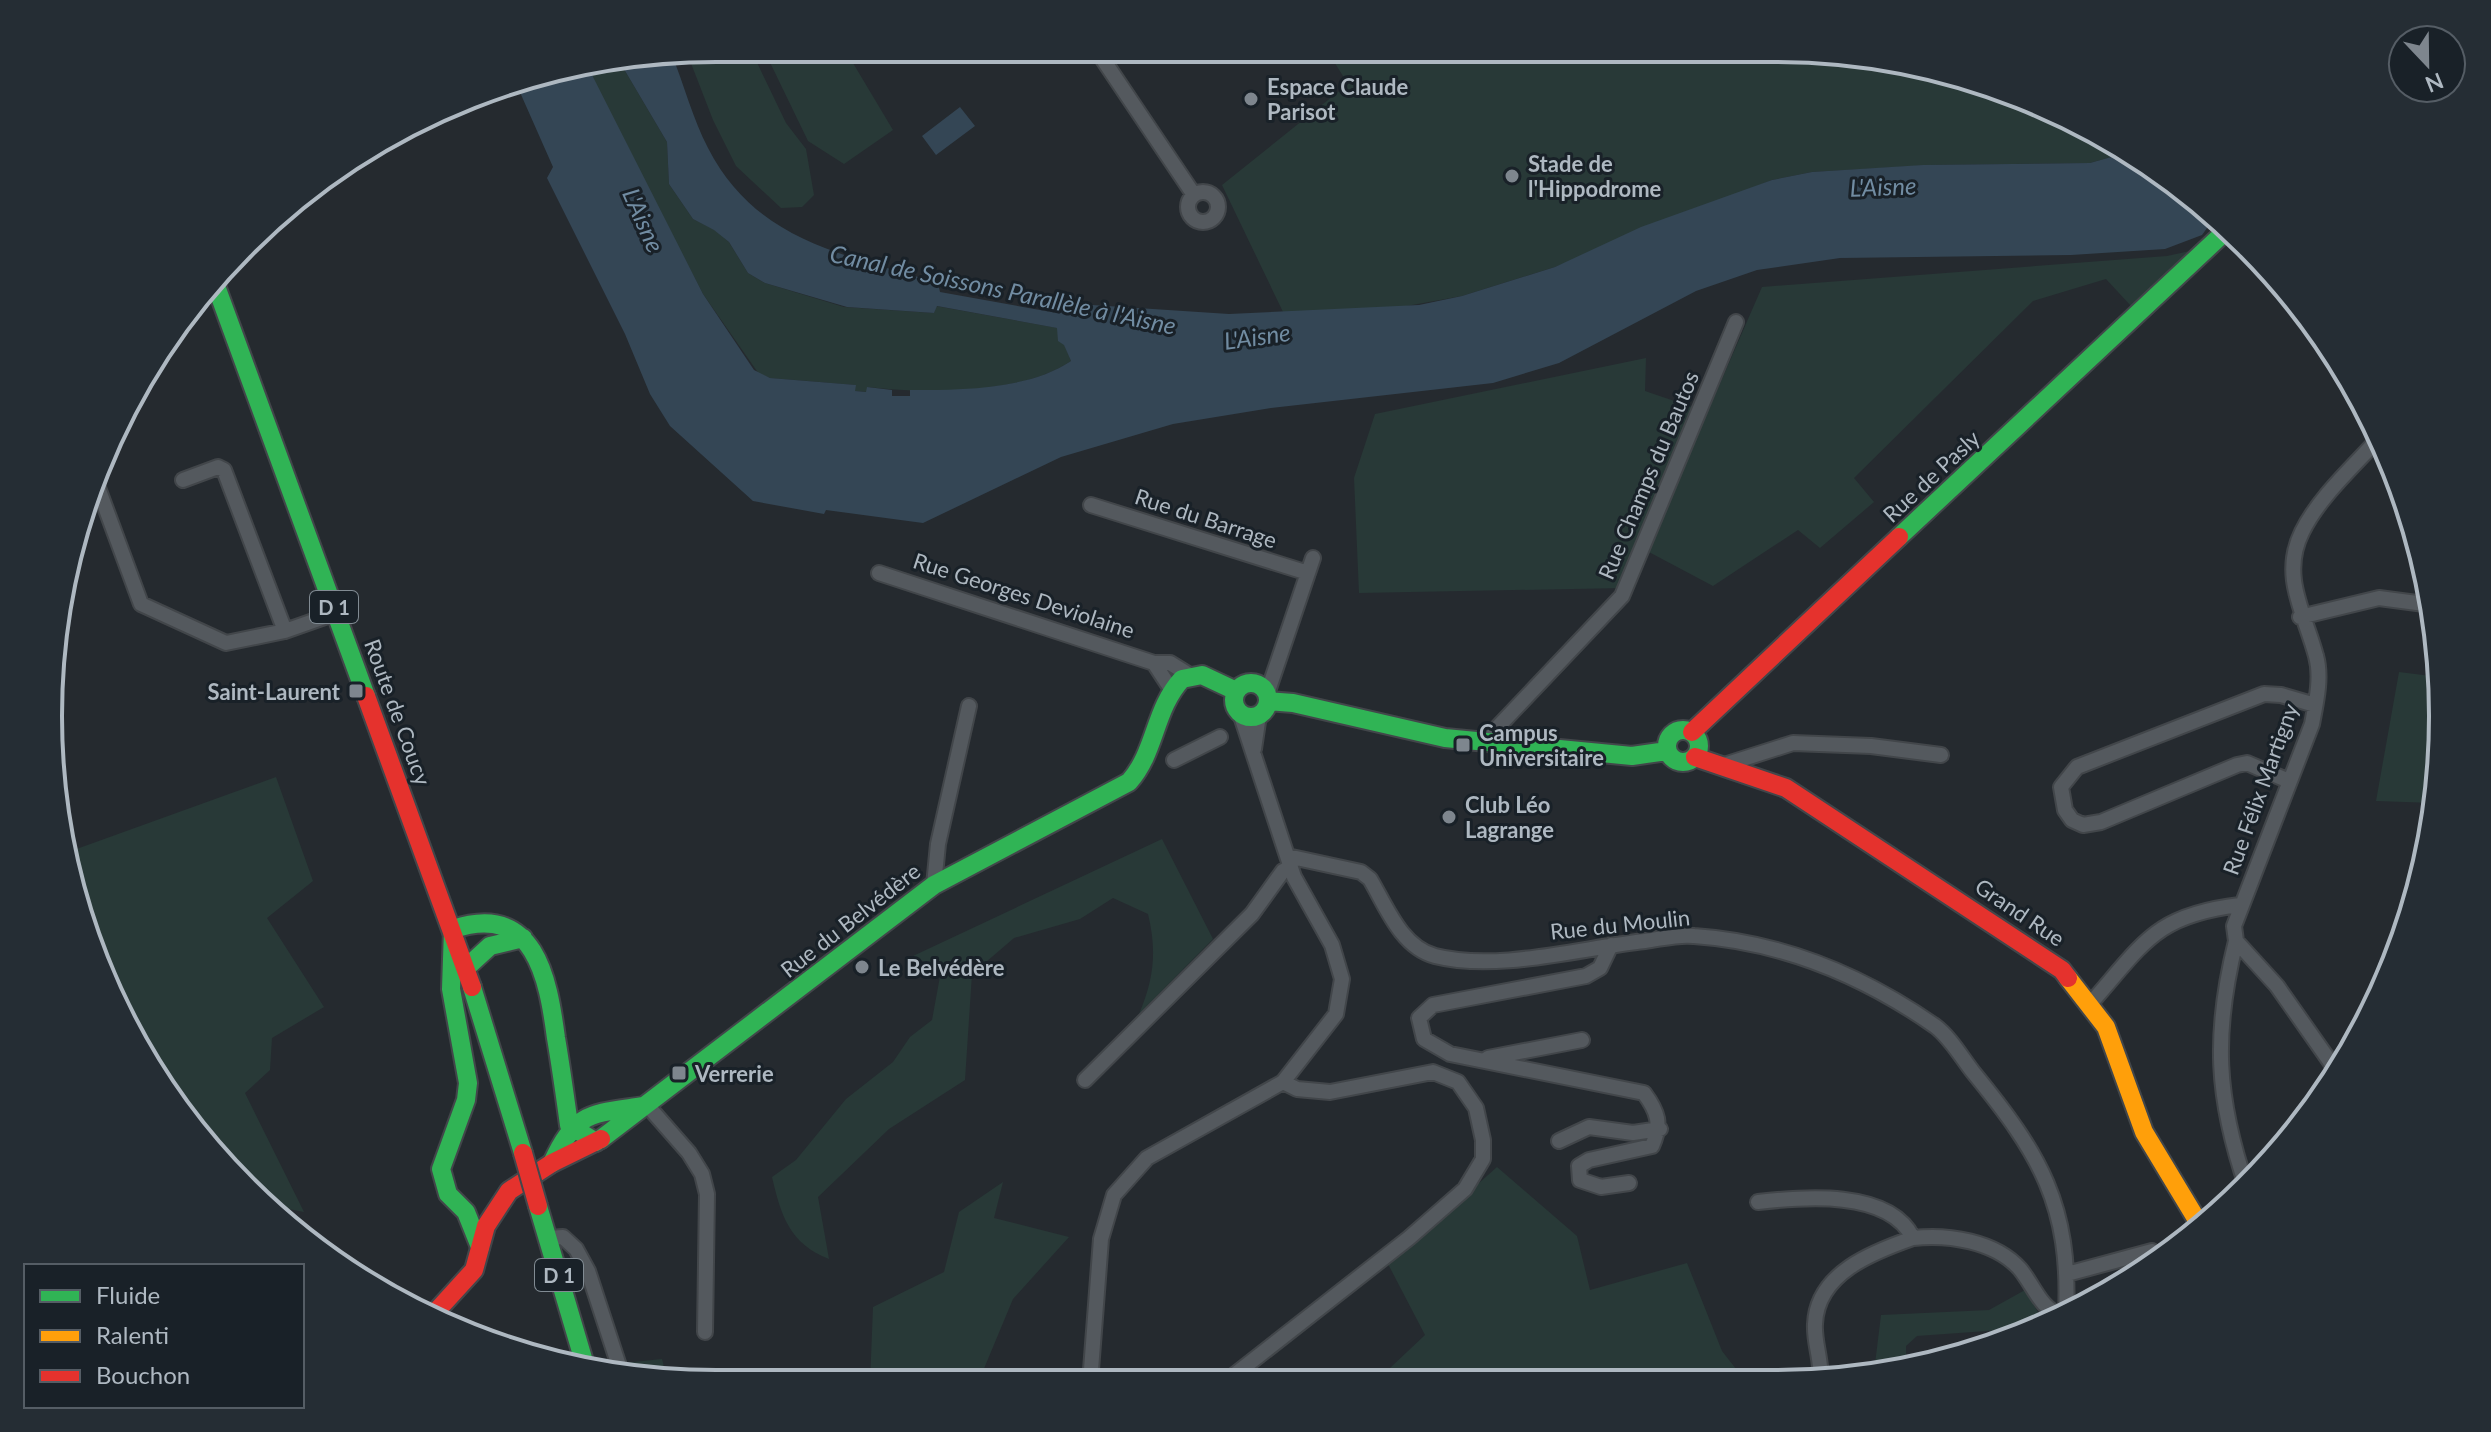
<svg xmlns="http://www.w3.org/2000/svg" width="2491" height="1432" viewBox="0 0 2491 1432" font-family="Lato,sans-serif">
  <rect width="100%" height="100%" fill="#252a2f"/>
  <!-- green -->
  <path fill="#283937" d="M 714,48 L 719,58 L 736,48 L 750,48 L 786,123 L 806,149 L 814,195 L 802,207 L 781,208 L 736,166 L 713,120 L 687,53 Z
    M 763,48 L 844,48 L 893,130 L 844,164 L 808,141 Z
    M 1326,49 L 1819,49 L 1990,84 L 2129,152 L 2090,163 L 1931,165 L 1812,172 L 1772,180 L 1555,267 L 1462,296 L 1390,309 L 1283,312 L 1222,185 L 1348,84 Z
    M 621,64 L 667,142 L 669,184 L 693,219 L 715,230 L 729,242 L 748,273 L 765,283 L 844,307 L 934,313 L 936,306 L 1058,328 L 1071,361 C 1022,395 926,394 868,387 L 867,392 L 855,391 L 855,385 L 770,378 L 759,374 L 703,294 L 599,95 L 589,69 Z
    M 2199,249 L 2131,306 L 2106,279 L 2033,301 L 1854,478 L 1874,502 L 1820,548 L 1798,530 L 1713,586 L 1647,551 L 1762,287 L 2167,256 Z
    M 1646,358 L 1645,391 L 1695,408 L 1623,588 L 1359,593 L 1354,478 L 1375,414 Z
    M 2399,672 L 2439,677 L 2443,716 L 2434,803 L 2376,801 Z
    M 276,777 L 313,881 L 267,918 L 324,1007 L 272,1038 L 270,1070 L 245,1093 L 304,1212 L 269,1205 L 213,1156 L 99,971 L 71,851 Z
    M 1162,839 L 1213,939 L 1139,1014 C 1154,979 1157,951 1148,914 L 1113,898 L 1080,919 L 1014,938 L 972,974 L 965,1080 L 889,1129 L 818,1197 L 829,1259 C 790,1244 781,1216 772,1177 L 796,1160 L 846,1099 L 893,1062 L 910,1037 L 932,1020 L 941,971 L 913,956 Z
    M 1497,1167 L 1577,1236 L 1590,1290 L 1687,1263 L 1722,1351 L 1747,1383 L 1374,1383 L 1425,1335 L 1388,1264 Z
    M 1003,1182 L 994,1218 L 1069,1237 L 1013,1299 L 978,1383 L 870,1383 L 873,1307 L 944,1272 L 959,1212 Z
    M 2025,1290 L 2039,1314 L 2001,1330 L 1917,1336 L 1906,1346 L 1906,1365 L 1874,1372 L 1881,1315 L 1989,1310 Z
    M 662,1359 L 668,1382 L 628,1374 L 624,1363 Z"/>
  <!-- water -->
  <path fill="#344655" d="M 672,55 C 684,85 693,119 708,148 C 757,243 845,254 938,283 L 940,292 L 1057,313 L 1058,309 L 1092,305 L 1229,314 L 1419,305 L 1462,296 L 1555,267 L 1641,227 L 1772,180 L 1812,172 L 1923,165 L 2090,163 L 2129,152 L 2146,160 L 2215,217 L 2202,235 L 2165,249 L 2071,255 L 1840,258 L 1757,270 L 1696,291 L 1559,363 L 1493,383 L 1271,408 L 1173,424 L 1061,457 L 923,523 L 826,510 L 824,514 L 753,501 L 670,426 L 650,394 L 625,334 L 547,178 L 553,167 L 515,81 L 589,69 L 703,294 L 754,370 L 770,378 L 856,385 L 855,391 L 866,392 L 867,387 L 892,390 L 892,396 L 910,396 L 910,390 C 960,390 1028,390 1071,361 L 1064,345 L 1058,341 L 1057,328 L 937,306 L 934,313 L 847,307 L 765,283 L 748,273 L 729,242 L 714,230 L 693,219 L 669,184 L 667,142 L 621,64 Z
    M 960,107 L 975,126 L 936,155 L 922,136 Z"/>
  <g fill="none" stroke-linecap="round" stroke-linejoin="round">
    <!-- street casing -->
    <g stroke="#42464a" stroke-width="18">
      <path id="street" d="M 1096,49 L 1194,195
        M1188 207a15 15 0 1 1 30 0a15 15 0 1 1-30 0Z
        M 183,480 L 218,467 L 224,470 L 285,631
        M 97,485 L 141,604 L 226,643 L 285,631 L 336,613
        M 1091,505 L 1308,573
        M 879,573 L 1154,663 L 1170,663 L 1191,676
        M 2300,617 L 2379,598 L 2432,605
        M 1154,663 L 1171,689
        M 1267,694 L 1313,558
        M 1490,743 L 1495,730 L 1622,596 L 1736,322
        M 1254,749 L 1259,715
        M 1174,760 L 1220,737
        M 1724,765 L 1793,743 L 1871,746 L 1941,755
        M 2289,781 L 2247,763 L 2237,765 L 2101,822 L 2083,825 L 2072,820 L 2065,810 L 2061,787 L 2077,767 L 2264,694 L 2281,695 L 2315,705
        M 1287,856 L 1361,872 L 1370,879 C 1386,906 1401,947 1435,956 C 1498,972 1580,948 1645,941 C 1661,939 1678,934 1694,936 C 1782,942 1862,975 1935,1026 C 1950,1037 1962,1058 1973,1072 C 2040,1154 2071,1205 2066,1314
        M 934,885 L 938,844 L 969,706
        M 2236,941 C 2213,1034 2216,1098 2247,1188
        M 1611,945 L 1600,968 L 1586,976 L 1433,1005 L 1419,1018 L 1424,1039 L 1450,1054 L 1644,1093 C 1658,1112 1662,1124 1652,1146 L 1589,1160 L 1579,1166 L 1580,1180 L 1601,1187 L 1629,1183
        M 2091,1003 C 2144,943 2155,915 2240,905
        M 1488,1058 L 1582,1040
        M 2338,1073 L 2277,986 L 2236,941 L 2234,926 L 2312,724 C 2316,703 2322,677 2316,656 C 2305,614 2280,576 2302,532 C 2319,497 2354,466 2380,437
        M 1085,1080 L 1252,914 L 1283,871 L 1290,867
        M 647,1105 L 689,1153 L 702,1174 L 707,1194 L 705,1332
        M 1559,1141 L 1589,1127 L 1633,1133 L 1660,1129
        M 1758,1202 C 1802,1197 1889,1189 1913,1238 C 1948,1234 1995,1241 2020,1269 C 2034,1286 2040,1308 2061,1316
        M 548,1238 L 563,1237 L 576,1249 L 588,1271 L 621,1372
        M 2067,1274 L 2152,1251
        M 1820,1367 C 1819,1353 1814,1338 1815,1324 C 1817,1273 1873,1252 1913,1238
        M 1090,1383 L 1101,1239 L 1114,1195 L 1147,1158 L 1283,1082 L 1336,1014 L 1342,979 L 1332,945 L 1294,877 L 1240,713
        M 1224,1383 L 1409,1238 L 1465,1189 L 1483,1159 L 1483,1140 L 1476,1108 L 1458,1082 L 1433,1072 L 1330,1092 L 1297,1089 L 1283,1082"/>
    </g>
    <!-- fast casing -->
    <g stroke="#42464a" stroke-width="22">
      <path id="fast" d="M 216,286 L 366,696
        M 1899,537 L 2229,228
        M1234 700a17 17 0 1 1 34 0a17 17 0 1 1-34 0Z
        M 1268,701 L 1293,703 L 1445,738 L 1632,756 L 1667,751
        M1667 746a16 16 0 1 1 32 0a16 16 0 1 1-32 0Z
        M 466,968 L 490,946 L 523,938
        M 472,987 L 523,1153
        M 601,1139 L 934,885 L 1129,782 C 1156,752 1154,709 1182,679 L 1202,675 L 1236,691
        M 552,1163 C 576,1111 591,1114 643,1106
        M 538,1206 L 585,1365
        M 480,1247 L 466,1212 L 448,1194 L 441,1169 L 466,1100 L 468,1083 L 451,989 L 453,929 C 535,902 548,978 556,1038 C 561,1067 565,1096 569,1125 L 596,1142"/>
    </g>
    <!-- slow casing -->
    <g stroke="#42464a" stroke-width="22">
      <path id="slow" d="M 2068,978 L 2106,1027 L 2144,1132 L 2200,1225"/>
    </g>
    <!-- jam casing -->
    <g stroke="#42464a" stroke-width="22">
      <path id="jam" d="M 366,696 L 472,987
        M 1692,732 L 1899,537
        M 1695,757 L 1786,788 L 2062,970 L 2068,978
        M 433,1315 L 474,1270 L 486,1226 L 509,1191 L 552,1163 L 601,1139"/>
    </g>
    <!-- street -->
    <use href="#street" stroke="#54595e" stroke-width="14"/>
    <!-- fast -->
    <use href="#fast" stroke="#30b455" stroke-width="18"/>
    <!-- slow -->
    <use href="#slow" stroke="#ff9f0a" stroke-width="18"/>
    <!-- jam -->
    <use href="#jam" stroke="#e5322d" stroke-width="18"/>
    <!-- jam-bridge casing -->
    <g stroke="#42474c" stroke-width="22" stroke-linecap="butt">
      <path id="jam-bridge" d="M 523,1153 L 538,1206"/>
    </g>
    <!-- jam-bridge -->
    <use href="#jam-bridge" stroke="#e5322d" stroke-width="18"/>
  </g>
  <!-- markers -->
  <g fill="#7e868e" stroke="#192128" stroke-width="3">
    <circle cx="1251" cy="99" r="8"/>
    <circle cx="1512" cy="176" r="8"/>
    <rect x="348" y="683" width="16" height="16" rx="4"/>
    <rect x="1455" y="737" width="16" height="16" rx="4"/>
    <circle cx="1449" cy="817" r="8"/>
    <circle cx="862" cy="967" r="8"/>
    <rect x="671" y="1065" width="16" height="16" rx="4"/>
  </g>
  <g text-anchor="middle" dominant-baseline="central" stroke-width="6" stroke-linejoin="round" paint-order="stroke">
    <!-- shield labels -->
    <g fill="#192128" stroke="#818b93" stroke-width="2">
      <rect x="310" y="591" width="48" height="32" rx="6"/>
      <rect x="535" y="1259" width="48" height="32" rx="6"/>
    </g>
    <g font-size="20" font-weight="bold" fill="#aeb8c1">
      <text x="334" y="607">D 1</text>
      <text x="559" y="1275">D 1</text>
    </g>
    <!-- poi labels -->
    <g font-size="22" font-weight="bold" fill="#aeb8c1" stroke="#192128" text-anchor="start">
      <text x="1267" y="86">Espace Claude<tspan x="1267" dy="25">Parisot</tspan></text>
      <text x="1528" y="163">Stade de<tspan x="1528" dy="25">l'Hippodrome</tspan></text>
      <text x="340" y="691" text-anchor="end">Saint-Laurent</text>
      <text x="1479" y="732">Campus<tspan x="1479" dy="25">Universitaire</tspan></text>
      <text x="1465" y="804">Club Léo<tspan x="1465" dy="25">Lagrange</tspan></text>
      <text x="878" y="967">Le Belvédère</text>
      <text x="695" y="1073">Verrerie</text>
    </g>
    <!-- street labels -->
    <g font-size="22" fill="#aeb8c1" stroke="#192128">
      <text transform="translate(1648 475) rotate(-67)">Rue Champs du Bautos</text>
      <text transform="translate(1931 476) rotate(-43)">Rue de Pasly</text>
      <text transform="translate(1206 518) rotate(18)">Rue du Barrage</text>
      <text transform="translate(1024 595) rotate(18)">Rue Georges Deviolaine</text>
      <text transform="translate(398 712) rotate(70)">Route de Coucy</text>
      <text transform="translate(2260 789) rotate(-70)">Rue Félix Martigny</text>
      <text transform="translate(2020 912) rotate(34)">Grand Rue</text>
      <text transform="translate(850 920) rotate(-38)">Rue du Belvédère</text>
      <text transform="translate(1620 924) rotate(-6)">Rue du Moulin</text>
    </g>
    <!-- water labels -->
    <g font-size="24" font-style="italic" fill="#718ca2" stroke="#192128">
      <text transform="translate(1883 186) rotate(-2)">L'Aisne</text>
      <text transform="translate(644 220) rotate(66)">L'Aisne</text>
      <text transform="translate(1003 289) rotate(12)">Canal de Soissons Parallèle à l'Aisne</text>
      <text transform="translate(1257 336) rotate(-8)">L'Aisne</text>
    </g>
  </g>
  <!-- crop -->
  <path d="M0 0H2491V1432H0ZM716 62H1775A654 654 0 0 1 2429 716V716A654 654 0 0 1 1775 1370H716A654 654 0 0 1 62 716V716A654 654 0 0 1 716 62Z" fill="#252d34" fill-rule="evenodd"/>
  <path fill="none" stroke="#aeb8c1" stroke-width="4" d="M716 62H1775A654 654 0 0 1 2429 716V716A654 654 0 0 1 1775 1370H716A654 654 0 0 1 62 716V716A654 654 0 0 1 716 62Z"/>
  <!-- legend -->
  <rect x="24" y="1264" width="280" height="144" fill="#192128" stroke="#555d65" stroke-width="2"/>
  <rect x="40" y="1290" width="40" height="12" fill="#30b455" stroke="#555d65" stroke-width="2"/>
  <text x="96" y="1304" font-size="24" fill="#aeb8c1">Fluide</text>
  <rect x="40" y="1330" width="40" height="12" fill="#ff9f0a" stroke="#555d65" stroke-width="2"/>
  <text x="96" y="1344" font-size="24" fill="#aeb8c1">Ralenti</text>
  <rect x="40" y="1370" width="40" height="12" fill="#e5322d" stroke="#555d65" stroke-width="2"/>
  <text x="96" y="1384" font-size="24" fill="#aeb8c1">Bouchon</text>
  <!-- north arrow -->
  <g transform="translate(2427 64) rotate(158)"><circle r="38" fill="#192128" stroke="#555d65" stroke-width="2"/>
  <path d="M0-6L14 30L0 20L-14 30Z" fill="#7e868e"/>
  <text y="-12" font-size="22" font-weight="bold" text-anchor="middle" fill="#aeb8c1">N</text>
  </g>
</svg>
